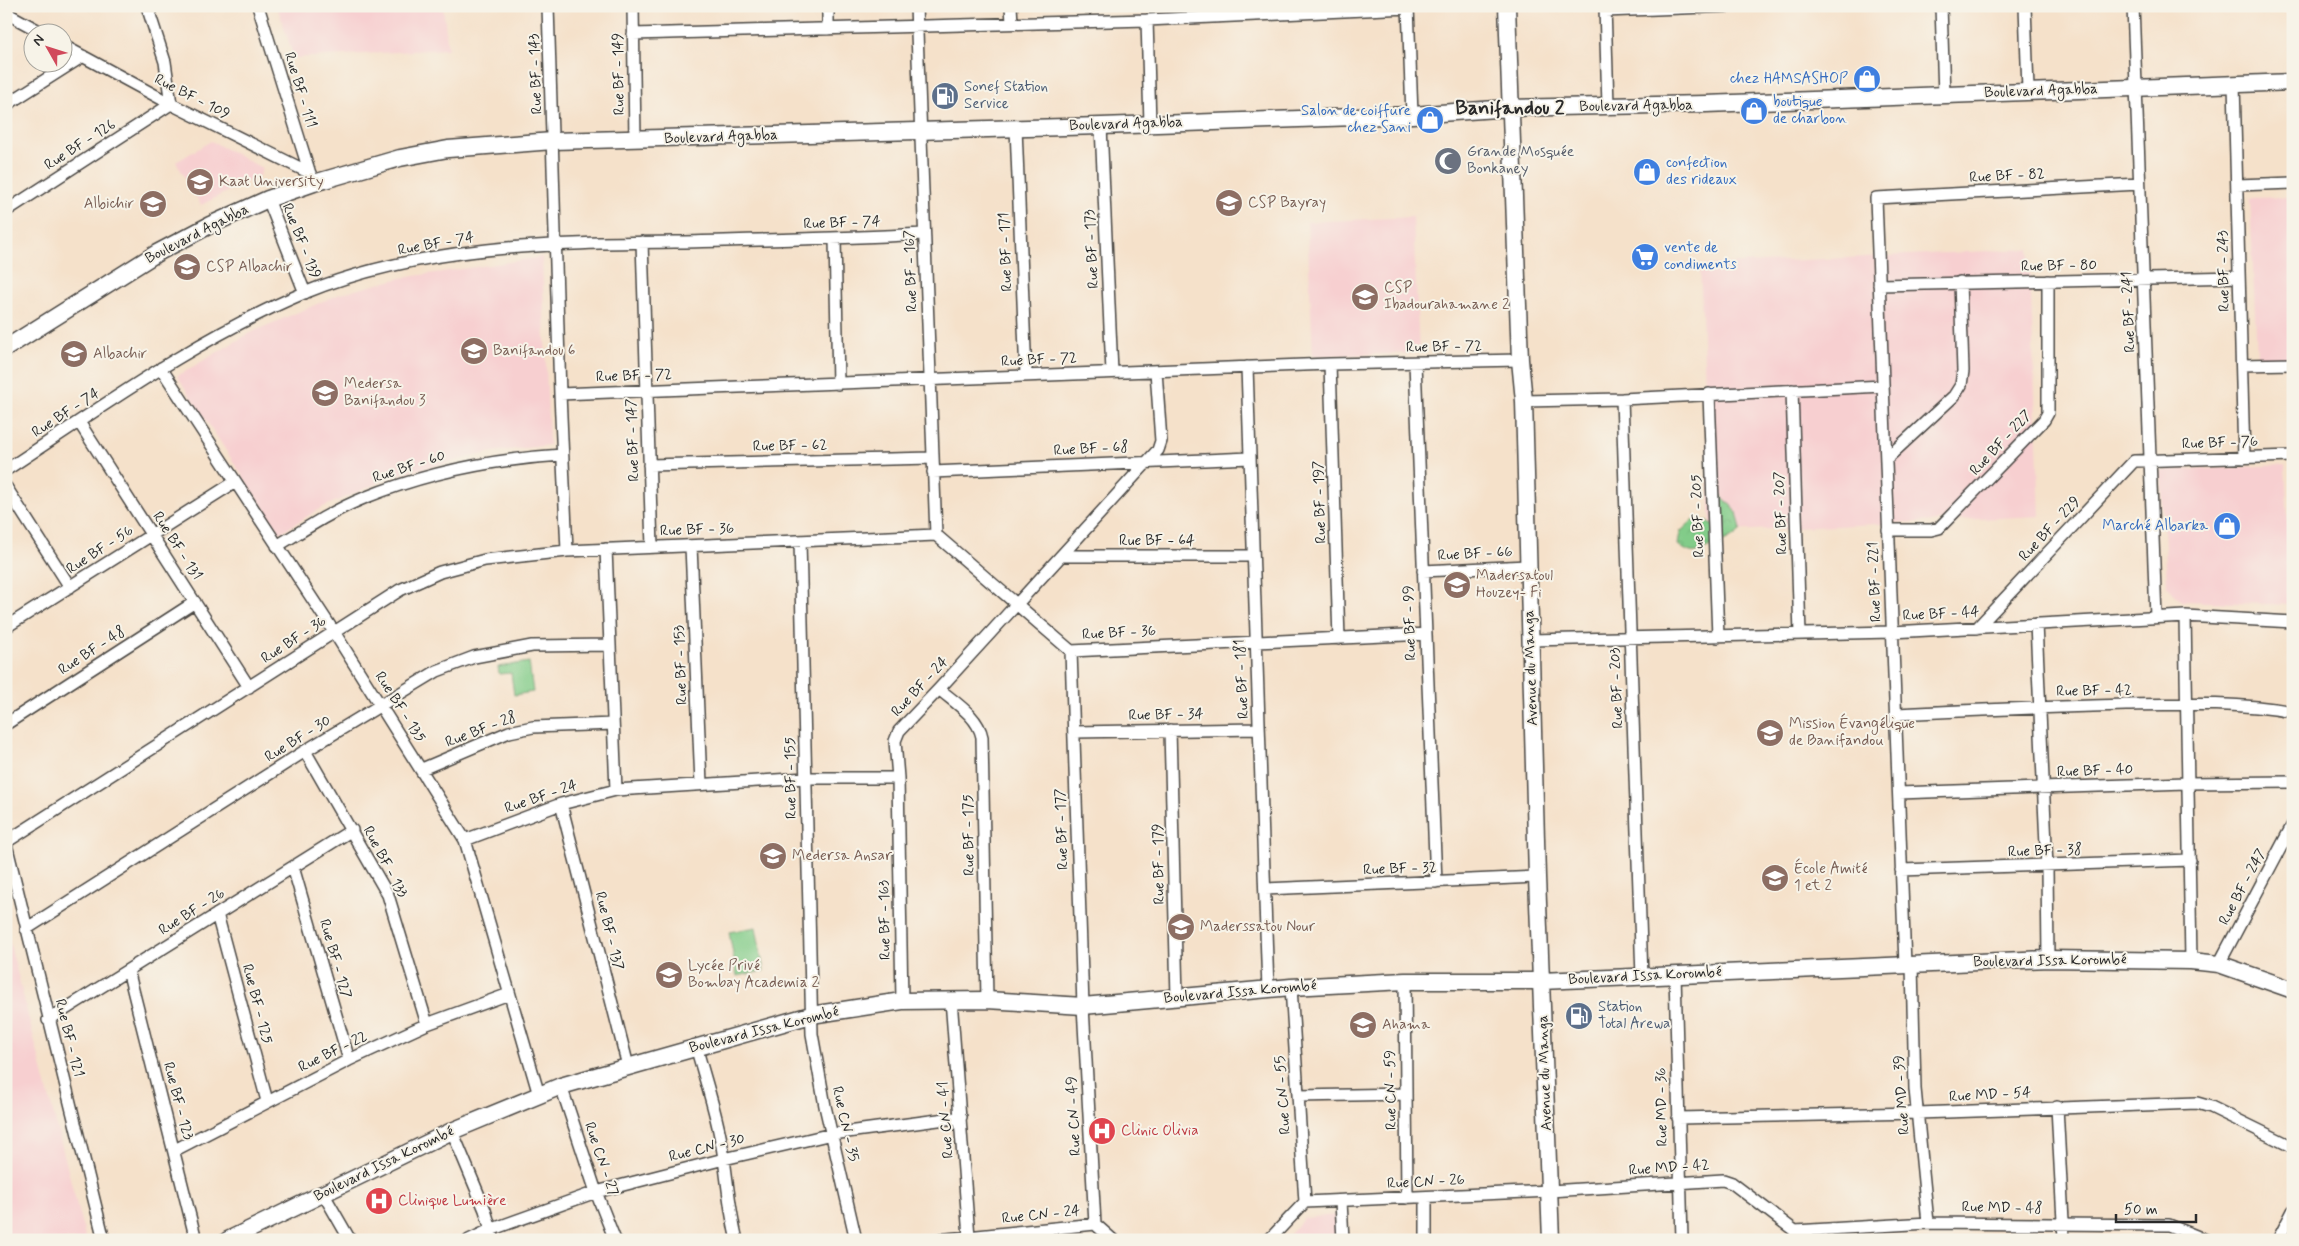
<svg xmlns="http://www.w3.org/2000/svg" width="2299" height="1246" viewBox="0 0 2299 1246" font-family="Mynerve,sans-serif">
  <defs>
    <pattern id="park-crowns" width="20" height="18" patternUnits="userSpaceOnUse" patternTransform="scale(1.25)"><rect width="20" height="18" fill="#82cc89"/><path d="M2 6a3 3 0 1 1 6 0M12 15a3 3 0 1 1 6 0" fill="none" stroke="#70af76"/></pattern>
  </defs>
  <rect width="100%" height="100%" fill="#f7f3e8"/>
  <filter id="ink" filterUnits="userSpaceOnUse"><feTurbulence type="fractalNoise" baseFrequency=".02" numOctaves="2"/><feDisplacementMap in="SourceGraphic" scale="10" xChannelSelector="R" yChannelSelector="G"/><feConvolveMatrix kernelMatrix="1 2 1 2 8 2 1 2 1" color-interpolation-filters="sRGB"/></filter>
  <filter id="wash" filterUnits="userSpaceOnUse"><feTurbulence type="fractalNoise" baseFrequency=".0096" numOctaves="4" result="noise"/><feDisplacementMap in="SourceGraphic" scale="20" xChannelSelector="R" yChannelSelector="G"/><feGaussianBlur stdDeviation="1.12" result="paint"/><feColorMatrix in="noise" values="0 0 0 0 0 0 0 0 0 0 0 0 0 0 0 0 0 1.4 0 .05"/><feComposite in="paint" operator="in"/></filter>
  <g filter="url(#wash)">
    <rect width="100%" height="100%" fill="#f5e1ca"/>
    <!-- built -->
    <path fill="#f7cfd0" d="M 277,6 L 443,6 L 448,49 L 294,58 Z
      M 211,141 L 262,168 L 260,175 L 201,205 L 176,162 Z
      M 2293,197 L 2293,357 L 2257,358 L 2250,198 Z
      M 1413,217 L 1419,353 L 1313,356 L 1307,222 Z
      M 2029,249 L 2040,516 L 1711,532 L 1700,265 Z
      M 542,257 L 549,445 L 492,452 L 396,475 L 321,508 L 280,533 L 177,376 L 250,333 L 340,294 L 401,278 Z
      M 2285,465 L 2292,605 L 2182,601 L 2167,586 L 2161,471 Z
      M 6,928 L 28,1015 L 86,1240 L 6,1240 Z
      M 1336,1215 L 1337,1240 L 1285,1240 L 1304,1218 Z"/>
    <!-- grass -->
    <path fill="#82cc89" stroke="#567c5a" d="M 529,662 L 533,692 L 514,695 L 511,673 L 499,674 L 498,667 Z
      M 756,927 L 764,971 L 737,976 L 729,932 Z"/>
    <!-- park -->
    <path fill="url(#park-crowns)" stroke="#567c5a" d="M 1721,495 L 1737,512 L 1741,530 C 1731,540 1723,542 1711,547 C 1695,553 1693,556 1678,545 L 1680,532 L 1694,519 L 1698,522 L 1708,522 L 1717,525 L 1720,513 L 1713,505 Z"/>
  </g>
  <g filter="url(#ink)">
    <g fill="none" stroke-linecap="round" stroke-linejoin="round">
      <!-- street casing -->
      <g stroke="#494643" stroke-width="14">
        <path id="street" d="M 258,6 L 311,177
          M 548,6 L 560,394 L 567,551
          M 633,6 L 635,140
          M 828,6 L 828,29
          M 916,6 L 936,535
          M 1011,6 L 1012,23
          M 1408,6 L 1412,115
          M 1605,6 L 1608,106
          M 1941,6 L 1944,95
          M 2025,6 L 2028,90
          M 2133,6 L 2156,617
          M 1605,11 L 1733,6
          M 6,13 L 41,32
          M 1147,20 L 1150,124
          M 633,34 L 1147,20 L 1408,8
          M 62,45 L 171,104 L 310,173
          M 2234,84 L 2244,458
          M 6,105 L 83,56
          M 1101,126 L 1112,372
          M 1016,128 L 1026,376
          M 2237,185 L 2293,183
          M 268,199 L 305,293
          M 6,211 L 171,104 L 165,62 L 147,6
          M 835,239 L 838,384
          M 642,242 L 652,547
          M 1879,285 L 2239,277
          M 1415,363 L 1436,882
          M 1330,364 L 1339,639
          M 2242,365 L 2293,364
          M 1247,367 L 1268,990
          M 161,368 L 334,632 L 465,840 L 539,1095
          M 1792,390 L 1800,634
          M 560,394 L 1330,364 L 1520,360
          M 1709,394 L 1718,637
          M 1622,399 L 1642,977
          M 1524,401 L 1622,399 L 1883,386
          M 79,422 L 249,687
          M 1886,459 L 1954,396 L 1961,385 L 1963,371 L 1960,282
          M 649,465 L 932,458
          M 6,470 C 102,407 197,338 304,293 C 422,245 551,243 675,242 C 758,240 841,239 924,234
          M 933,472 L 1250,458
          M 6,487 L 70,587
          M 1888,530 L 1931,530 L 1939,528 L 2044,420 L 2048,413 L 2048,281
          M 800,541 L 812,1034 L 825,1106 L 856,1240
          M 277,546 C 305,529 334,510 364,498 C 428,472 494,459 562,455
          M 691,546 L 701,784
          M 606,549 L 616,790
          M 1061,556 L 1253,556
          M 1423,571 L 1527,566
          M 2185,616 L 2191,961
          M 2036,624 L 2047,867 L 2048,959
          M 6,627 L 235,482
          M 1977,628 L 2134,461 L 2293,456
          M 1530,640 L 1892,632 L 2185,616 L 2293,622
          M 1071,651 L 1083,1006 L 1095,1224
          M 939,689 C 954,702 978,716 982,737 L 987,1000
          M 1896,714 C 1973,710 2049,707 2126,705 C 2181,704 2239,702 2293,712
          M 6,724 L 195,602
          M 1170,730 L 1177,997
          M 1074,732 L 1259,729
          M 305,751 L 388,895 L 427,1024
          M 422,769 L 509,732 L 533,727 L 613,724
          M 898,778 L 902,1001
          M 1899,793 L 2186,783 L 2293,782
          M 561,804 L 628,1066
          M 465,840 L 561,804 L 616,790 L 806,778 L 898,778 L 895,741 L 899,731 L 939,689 L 1158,450 L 1161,441 L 1156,371
          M 6,842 L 400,590 L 440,572 L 485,560 L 567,551 L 936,535 L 1071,651 L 1426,634
          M 6,844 L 104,1240
          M 293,867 L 349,1060
          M 1901,870 L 2190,860
          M 1265,889 L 1537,877
          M 217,914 L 267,1101
          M 26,929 L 305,751 L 437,671 L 474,657 L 532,646 L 610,645
          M 2219,964 L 2293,824
          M 1905,965 L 1876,198 L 2139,184
          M 1912,965 L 1915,1089 L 1928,1223
          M 128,970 L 196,1240
          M 1675,974 L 1682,1240
          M 1405,981 L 1407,1198
          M 1291,987 L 1305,1202
          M 951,999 L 969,1237
          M 48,1020 L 352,830
          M 696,1046 C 706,1083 719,1121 724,1159 C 728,1187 730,1213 737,1240
          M 561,1086 L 596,1192 L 615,1240
          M 1298,1096 L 1406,1094
          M 2057,1107 L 2064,1240
          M 1678,1118 L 1918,1113 L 2197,1103 L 2211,1107 L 2293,1147
          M 452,1131 L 485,1210 L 494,1240
          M 175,1150 L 349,1060 L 427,1024 L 509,994
          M 323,1193 L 350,1240
          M 1426,1197 L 1426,1240
          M 1341,1201 L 1343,1240
          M 1305,1202 L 1550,1191 L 1723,1180 L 1732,1183 L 1795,1231 L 1796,1240
          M 1795,1231 L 1928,1223 L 2169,1225 L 2206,1240
          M 469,1240 L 490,1230 L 596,1192 L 724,1159 L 832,1134 L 961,1117
          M 937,1240 L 1095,1224 L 1113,1240
          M 1269,1240 L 1305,1202
          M 2278,1240 L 2293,1211"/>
      </g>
      <!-- secondary casing -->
      <g stroke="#494643" stroke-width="19">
        <path id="secondary" d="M 1507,6 L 1520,360 L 1524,401 L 1537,877 L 1551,1240
          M 6,348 L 157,253 L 210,225 L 268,199 L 314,183 L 400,158 L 448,149 L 553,141 L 1101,126 L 1412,115 L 1510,108 L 1706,104 L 2293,82
          M 228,1240 L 452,1131 L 561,1086 L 811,1015 L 902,1001 L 987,1000 L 1083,1006 L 1291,987 L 1405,981 L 1541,981 L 2048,959 L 2191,961 L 2219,964 L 2293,990"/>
      </g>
      <!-- street -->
      <use href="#street" stroke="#fff" stroke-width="11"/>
      <!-- secondary -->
      <use href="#secondary" stroke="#fff" stroke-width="16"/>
    </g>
  </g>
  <!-- icons -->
  <defs>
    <g id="shop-disc" transform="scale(1.4375)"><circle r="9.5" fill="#3f7fe0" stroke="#f7f3e8"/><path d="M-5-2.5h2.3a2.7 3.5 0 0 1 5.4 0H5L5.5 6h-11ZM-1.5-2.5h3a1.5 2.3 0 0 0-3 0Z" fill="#fff"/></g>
    <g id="fuel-disc" transform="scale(1.4375)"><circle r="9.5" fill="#5c6f8a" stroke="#f7f3e8"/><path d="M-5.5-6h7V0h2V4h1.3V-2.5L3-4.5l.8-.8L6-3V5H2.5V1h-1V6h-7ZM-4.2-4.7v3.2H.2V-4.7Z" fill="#fff"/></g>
    <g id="mosque-disc" transform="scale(1.4375)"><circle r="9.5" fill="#6b7280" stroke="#f7f3e8"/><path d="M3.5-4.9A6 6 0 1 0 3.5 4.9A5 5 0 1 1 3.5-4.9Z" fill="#fff"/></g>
    <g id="university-disc" transform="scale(1.4375)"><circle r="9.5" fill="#8d6e63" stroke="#f7f3e8"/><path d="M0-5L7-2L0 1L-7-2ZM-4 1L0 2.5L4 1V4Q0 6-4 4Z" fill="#fff"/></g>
    <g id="school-disc" transform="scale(1.4375)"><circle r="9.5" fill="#8d6e63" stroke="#f7f3e8"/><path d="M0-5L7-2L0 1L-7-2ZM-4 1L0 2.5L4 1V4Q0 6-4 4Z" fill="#fff"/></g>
    <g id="supermarket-disc" transform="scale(1.4375)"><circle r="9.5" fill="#3f7fe0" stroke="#f7f3e8"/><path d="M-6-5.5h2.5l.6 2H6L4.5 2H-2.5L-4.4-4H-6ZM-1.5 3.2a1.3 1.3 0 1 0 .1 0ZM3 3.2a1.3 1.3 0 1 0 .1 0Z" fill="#fff"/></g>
    <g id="hospital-disc" transform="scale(1.4375)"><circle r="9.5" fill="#e0444e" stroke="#f7f3e8"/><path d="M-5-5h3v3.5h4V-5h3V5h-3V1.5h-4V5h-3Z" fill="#fff"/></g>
  </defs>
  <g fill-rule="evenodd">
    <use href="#shop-disc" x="1867" y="79"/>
    <use href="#fuel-disc" x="945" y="96"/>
    <use href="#shop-disc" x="1754" y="111"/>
    <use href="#shop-disc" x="1430" y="120"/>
    <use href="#mosque-disc" x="1448" y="161"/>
    <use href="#shop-disc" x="1647" y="172"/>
    <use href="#university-disc" x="200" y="182"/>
    <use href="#school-disc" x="1229" y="203"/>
    <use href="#school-disc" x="153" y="204"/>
    <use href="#supermarket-disc" x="1645" y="257"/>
    <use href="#school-disc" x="187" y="267"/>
    <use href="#school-disc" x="1365" y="297"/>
    <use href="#school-disc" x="474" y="351"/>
    <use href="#university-disc" x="74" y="354"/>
    <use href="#school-disc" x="325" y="393"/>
    <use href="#shop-disc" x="2227" y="526"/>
    <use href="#school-disc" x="1457" y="585"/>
    <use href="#school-disc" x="1770" y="733"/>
    <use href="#school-disc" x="773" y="856"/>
    <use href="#school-disc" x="1775" y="878"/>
    <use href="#school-disc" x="1181" y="927"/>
    <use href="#school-disc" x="669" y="975"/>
    <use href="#fuel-disc" x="1579" y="1016"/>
    <use href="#school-disc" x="1363" y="1025"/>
    <use href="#hospital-disc" x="1102" y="1131"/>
    <use href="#hospital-disc" x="379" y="1201"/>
  </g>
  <g text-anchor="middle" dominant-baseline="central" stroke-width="4" stroke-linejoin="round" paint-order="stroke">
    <!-- street labels -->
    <g font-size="15" fill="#2b2b2b" stroke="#f7f3e8">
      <text transform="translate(536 74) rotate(-92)">Rue BF - 143</text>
      <text transform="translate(619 74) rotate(-91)">Rue BF - 149</text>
      <text transform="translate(300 90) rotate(73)">Rue BF - 111</text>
      <text transform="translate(2041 91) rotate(-2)">Boulevard Agabba</text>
      <text transform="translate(192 97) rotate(27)">Rue BF - 109</text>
      <text transform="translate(1636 106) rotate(-1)">Boulevard Agabba</text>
      <text transform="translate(1126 124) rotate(-2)">Boulevard Agabba</text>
      <text transform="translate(721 137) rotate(-2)">Boulevard Agabba</text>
      <text transform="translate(80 145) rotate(-33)">Rue BF - 126</text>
      <text transform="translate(2007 176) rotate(-3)">Rue BF - 82</text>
      <text transform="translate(842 223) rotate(-2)">Rue BF - 74</text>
      <text transform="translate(197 234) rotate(-27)">Boulevard Agabba</text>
      <text transform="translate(301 241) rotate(68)">Rue BF - 139</text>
      <text transform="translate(436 244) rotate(-10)">Rue BF - 74</text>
      <text transform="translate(1092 249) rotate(-93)">Rue BF - 173</text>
      <text transform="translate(1006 252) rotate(-92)">Rue BF - 171</text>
      <text transform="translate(2059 266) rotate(-1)">Rue BF - 80</text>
      <text transform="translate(911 271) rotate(-92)">Rue BF - 167</text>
      <text transform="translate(2224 271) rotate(-91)">Rue BF - 243</text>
      <text transform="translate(2129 312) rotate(-92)">Rue BF - 241</text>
      <text transform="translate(1444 347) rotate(-1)">Rue BF - 72</text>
      <text transform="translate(1039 360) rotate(-3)">Rue BF - 72</text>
      <text transform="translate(634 376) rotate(-2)">Rue BF - 72</text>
      <text transform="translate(66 413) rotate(-33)">Rue BF - 74</text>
      <text transform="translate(633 440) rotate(-92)">Rue BF - 147</text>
      <text transform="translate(2001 443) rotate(-47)">Rue BF - 227</text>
      <text transform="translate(2220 443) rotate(-2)">Rue BF - 76</text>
      <text transform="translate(790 446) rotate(-1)">Rue BF - 62</text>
      <text transform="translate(1091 449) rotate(-3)">Rue BF - 68</text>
      <text transform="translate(409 467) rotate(-18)">Rue BF - 60</text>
      <text transform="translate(1320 502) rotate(-92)">Rue BF - 197</text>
      <text transform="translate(1781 513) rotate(-92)">Rue BF - 207</text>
      <text transform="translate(1698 516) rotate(-92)">Rue BF - 205</text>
      <text transform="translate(2050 529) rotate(-47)">Rue BF - 229</text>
      <text transform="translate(697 530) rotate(-2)">Rue BF - 36</text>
      <text x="1157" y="541">Rue BF - 64</text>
      <text transform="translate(177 546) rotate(57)">Rue BF - 131</text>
      <text transform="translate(100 550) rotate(-33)">Rue BF - 56</text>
      <text transform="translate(1475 554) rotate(-3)">Rue BF - 66</text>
      <text transform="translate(1875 582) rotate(-92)">Rue BF - 221</text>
      <text transform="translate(1941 614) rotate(-3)">Rue BF - 44</text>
      <text transform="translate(1410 623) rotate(-92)">Rue BF - 99</text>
      <text transform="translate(1119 633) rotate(-3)">Rue BF - 36</text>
      <text transform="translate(294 640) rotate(-33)">Rue BF - 36</text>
      <text transform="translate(92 651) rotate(-33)">Rue BF - 48</text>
      <text transform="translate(681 665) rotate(-92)">Rue BF - 153</text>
      <text transform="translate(1531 668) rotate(-92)">Avenue du Manga</text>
      <text transform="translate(1242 679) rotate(-93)">Rue BF - 181</text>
      <text transform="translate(920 687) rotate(-47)">Rue BF - 24</text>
      <text transform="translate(1617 688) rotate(-92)">Rue BF - 203</text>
      <text transform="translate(2094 691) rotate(-1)">Rue BF - 42</text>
      <text transform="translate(400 707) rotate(57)">Rue BF - 135</text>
      <text transform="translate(1166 715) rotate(-1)">Rue BF - 34</text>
      <text transform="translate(481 730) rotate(-21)">Rue BF - 28</text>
      <text transform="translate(298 739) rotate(-32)">Rue BF - 30</text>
      <text transform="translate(2095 771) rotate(-2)">Rue BF - 40</text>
      <text transform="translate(791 778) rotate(-91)">Rue BF - 155</text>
      <text transform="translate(541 797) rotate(-19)">Rue BF - 24</text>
      <text transform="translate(1062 829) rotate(-92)">Rue BF - 177</text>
      <text transform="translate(969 835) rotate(-91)">Rue BF - 175</text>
      <text transform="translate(2045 851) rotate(-2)">Rue BF - 38</text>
      <text transform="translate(385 862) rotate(62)">Rue BF - 133</text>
      <text transform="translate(1159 864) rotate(-91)">Rue BF - 179</text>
      <text transform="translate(1400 869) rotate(-2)">Rue BF - 32</text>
      <text transform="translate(2243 887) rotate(-62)">Rue BF - 247</text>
      <text transform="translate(192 912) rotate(-32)">Rue BF - 26</text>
      <text transform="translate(885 920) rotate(-91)">Rue BF - 163</text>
      <text transform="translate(609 931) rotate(76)">Rue BF - 137</text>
      <text transform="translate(335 959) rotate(74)">Rue BF - 127</text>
      <text transform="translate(2050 961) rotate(-1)">Boulevard Issa Korombé</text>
      <text transform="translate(1645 976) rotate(-3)">Boulevard Issa Korombé</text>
      <text transform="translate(1240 992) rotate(-5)">Boulevard Issa Korombé</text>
      <text transform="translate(257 1004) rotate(75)">Rue BF - 125</text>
      <text transform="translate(764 1030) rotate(-14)">Boulevard Issa Korombé</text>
      <text transform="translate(69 1038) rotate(76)">Rue BF - 121</text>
      <text transform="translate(333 1052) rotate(-26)">Rue BF - 22</text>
      <text transform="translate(1545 1073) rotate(-92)">Avenue du Manga</text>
      <text transform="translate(1391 1090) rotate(-91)">Rue CN - 59</text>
      <text transform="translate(1283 1095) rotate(-94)">Rue CN - 55</text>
      <text transform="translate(1902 1095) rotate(-94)">Rue MD - 39</text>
      <text transform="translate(1990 1095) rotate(-3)">Rue MD - 54</text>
      <text transform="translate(178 1101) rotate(75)">Rue BF - 123</text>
      <text transform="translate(1662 1107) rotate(-91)">Rue MD - 36</text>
      <text transform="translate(1074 1116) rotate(-93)">Rue CN - 49</text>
      <text transform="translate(946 1120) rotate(-94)">Rue CN - 41</text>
      <text transform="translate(845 1124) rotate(77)">Rue CN - 35</text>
      <text transform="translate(707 1148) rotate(-14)">Rue CN - 30</text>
      <text transform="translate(601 1159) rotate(71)">Rue CN - 27</text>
      <text transform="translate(384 1164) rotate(-26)">Boulevard Issa Korombé</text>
      <text transform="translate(1669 1168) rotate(-4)">Rue MD - 42</text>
      <text transform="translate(1426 1182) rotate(-3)">Rue CN - 26</text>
      <text transform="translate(2002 1208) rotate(1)">Rue MD - 48</text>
      <text transform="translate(1041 1215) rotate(-6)">Rue CN - 24</text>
    </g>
    <!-- shop labels -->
    <g font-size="15" fill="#366cbe" stroke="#f7f3e8" text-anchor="end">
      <text x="1848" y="79">chez HAMSASHOP</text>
      <text x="1773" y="102" text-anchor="start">boutique<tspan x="1773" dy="17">de charbon</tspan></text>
      <text x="1411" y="111">Salon de coiffure<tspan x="1411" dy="17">chez Sani</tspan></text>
      <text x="1666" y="163" text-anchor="start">confection<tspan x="1666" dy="17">des rideaux</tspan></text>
      <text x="1664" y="248" text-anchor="start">vente de<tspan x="1664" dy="17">condiments</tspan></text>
      <text x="2208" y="526">Marché Albarka</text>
    </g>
    <!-- service labels -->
    <g font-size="15" fill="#4e5e75" stroke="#f7f3e8" text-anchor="start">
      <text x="964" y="87">Sonef Station<tspan x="964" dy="17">Service</tspan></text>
      <text x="1598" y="1007">Station<tspan x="1598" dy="17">Total Arewa</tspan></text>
    </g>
    <!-- worship labels -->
    <g font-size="15" fill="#5b616d" stroke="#f7f3e8" text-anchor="start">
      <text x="1467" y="152">Grande Mosquée<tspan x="1467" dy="17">Bonkaney</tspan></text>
    </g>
    <!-- education labels -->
    <g font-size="15" fill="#785e54" stroke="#f7f3e8" text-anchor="start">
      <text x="219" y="182">Kaat University</text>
      <text x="1248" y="203">CSP Bayray</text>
      <text x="134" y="204" text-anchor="end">Albichir</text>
      <text x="206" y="267">CSP Albachir</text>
      <text x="1384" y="288">CSP<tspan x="1384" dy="17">Ibadourahamane 2</tspan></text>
      <text x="493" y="351">Banifandou 6</text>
      <text x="93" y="354">Albachir</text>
      <text x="344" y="384">Medersa<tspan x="344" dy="17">Banifandou 3</tspan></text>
      <text x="1476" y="576">Madersatoul<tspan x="1476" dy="17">Houzey- Fi</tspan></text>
      <text x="1789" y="724">Mission Évangélique<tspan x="1789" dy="17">de Banifandou</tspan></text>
      <text x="792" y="856">Medersa Ansar</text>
      <text x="1794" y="869">École Amité<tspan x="1794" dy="17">1 et 2</tspan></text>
      <text x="1200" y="927">Maderssatou Nour</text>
      <text x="688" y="966">Lycée Privé<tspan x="688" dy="17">Bombay Academia 2</tspan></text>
      <text x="1382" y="1025">Ahama</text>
    </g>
    <!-- health labels -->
    <g font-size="15" fill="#be3a42" stroke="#f7f3e8" text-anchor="start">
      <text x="1121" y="1131">Clinic Olivia</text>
      <text x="398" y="1201">Clinique Lumière</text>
    </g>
    <!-- district labels -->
    <g font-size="20" font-weight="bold" fill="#2b2b2b" stroke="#f7f3e8">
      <text x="1510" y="108">Banifandou 2</text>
    </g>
  </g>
  <!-- margin -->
  <rect width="2299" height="1246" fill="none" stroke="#f7f3e8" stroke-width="25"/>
  <!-- north arrow -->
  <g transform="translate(48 48) rotate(309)"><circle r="24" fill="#f7f3e8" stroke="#a5a39c"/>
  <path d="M0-4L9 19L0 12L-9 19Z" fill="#d1495b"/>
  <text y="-8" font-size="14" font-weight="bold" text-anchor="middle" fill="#2b2b2b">N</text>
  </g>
  <!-- scale -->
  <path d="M2116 1214v8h80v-8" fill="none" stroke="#2b2b2b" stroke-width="2.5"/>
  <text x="2124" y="1214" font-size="15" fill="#2b2b2b" stroke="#f7f3e8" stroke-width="4" paint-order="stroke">50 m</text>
</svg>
